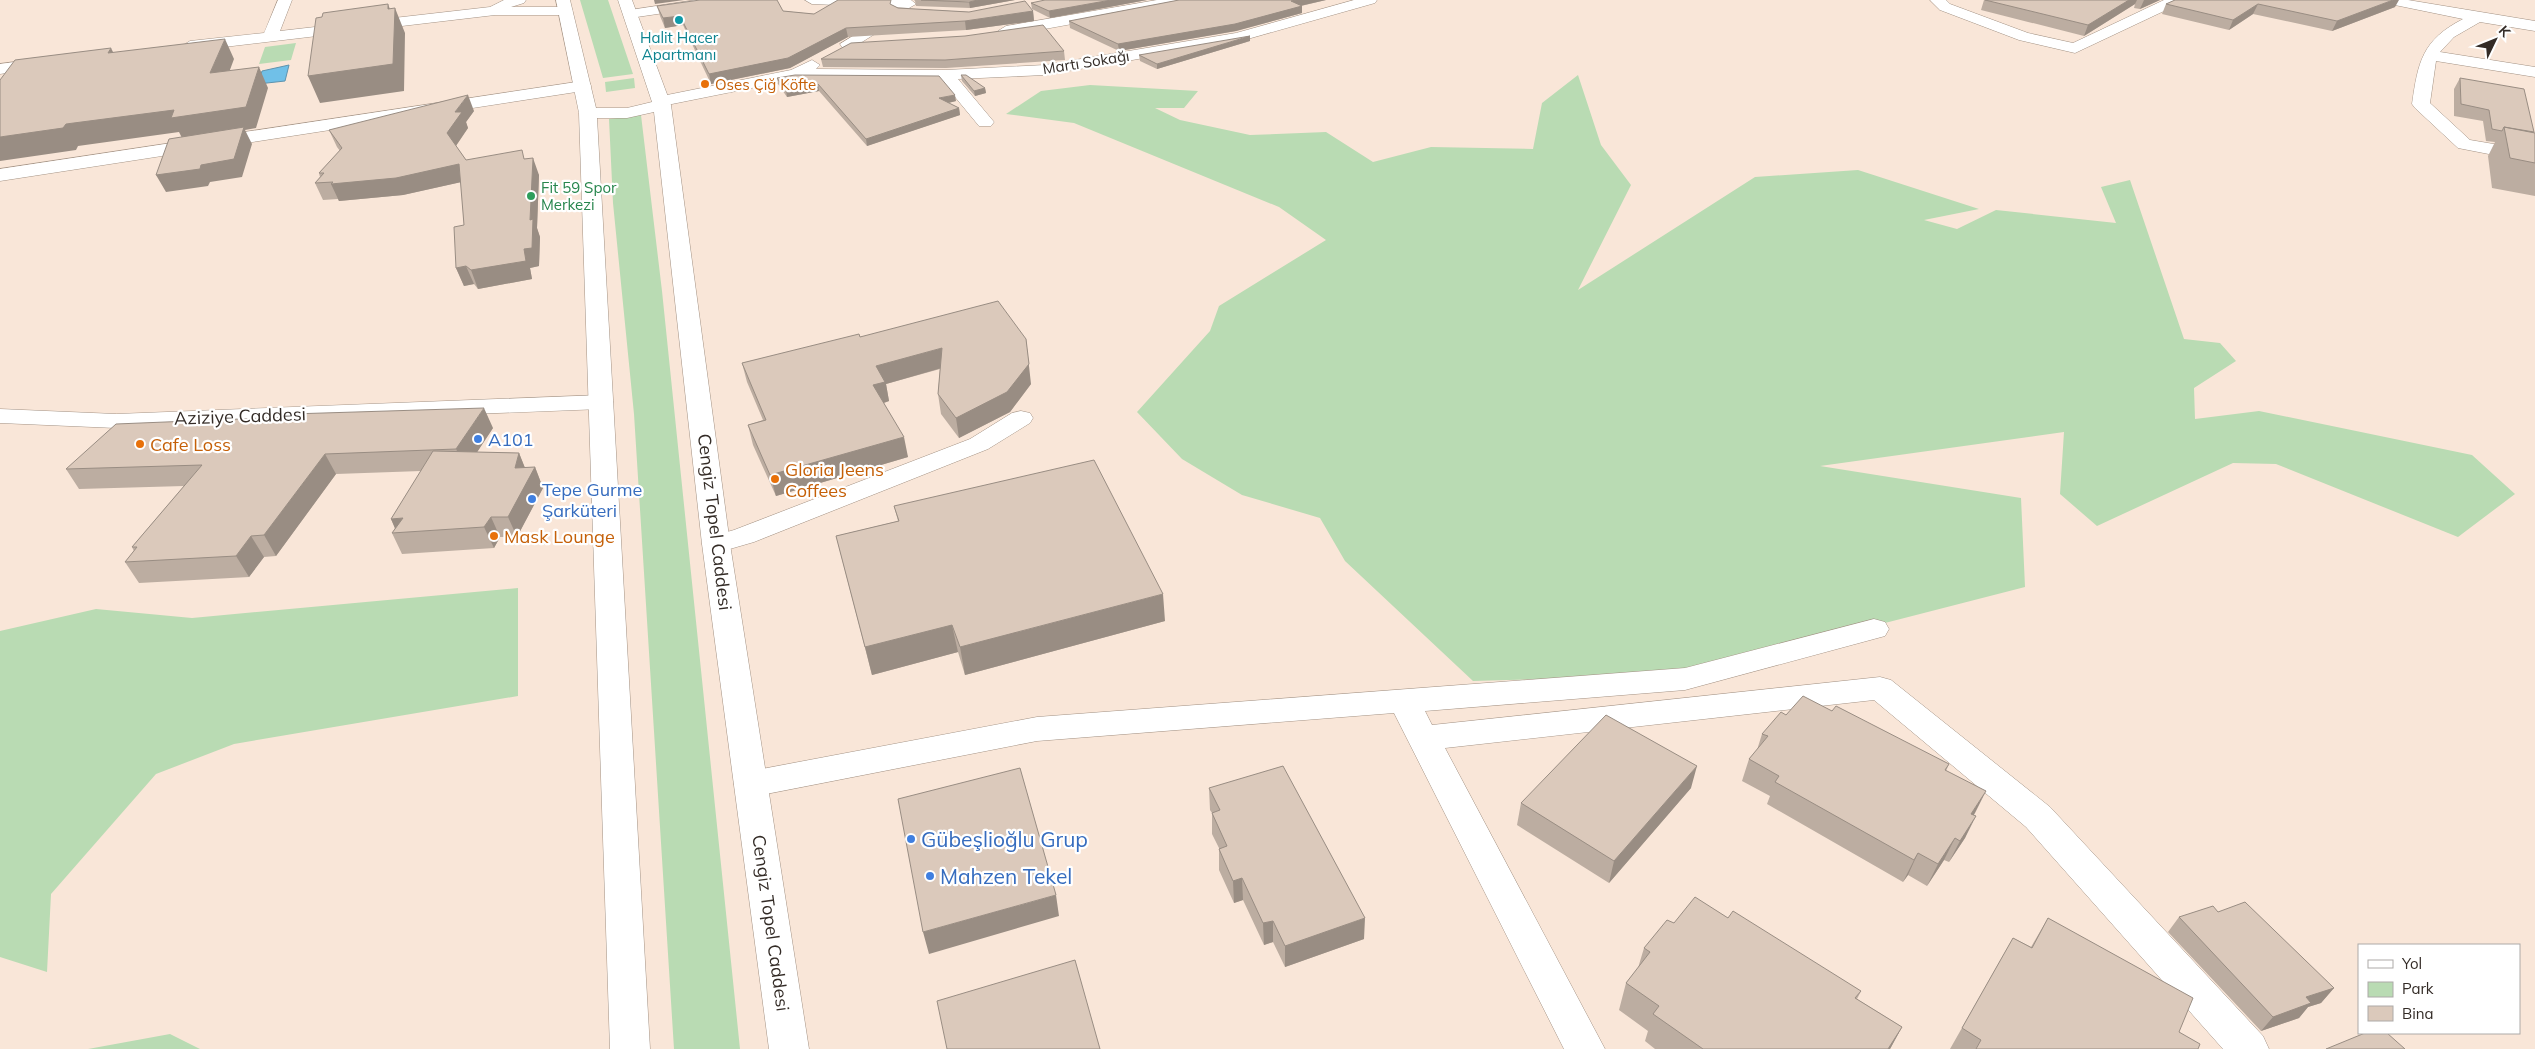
<svg xmlns="http://www.w3.org/2000/svg" width="2535" height="1049" viewBox="0 0 2535 1049" font-family="Mulish,sans-serif">
  <rect width="100%" height="100%" fill="#f9e6d8"/>
  <!-- green -->
  <path fill="#b9dbb3" d="M 580,0 L 608,0 L 633,74 L 603,78 Z
    M 296,43 L 291,60 L 259,64 L 265,47 Z
    M 1578,75 L 1601,145 L 1631,185 L 1578,290 L 1755,177 L 1858,170 L 1979,209 L 1924,220 L 1957,229 L 1996,210 L 2116,223 L 2101,187 L 2130,180 L 2184,339 L 2220,343 L 2236,361 L 2194,388 L 2195,419 L 2259,411 L 2472,455 L 2515,494 L 2458,537 L 2276,464 L 2233,463 L 2097,526 L 2060,494 L 2064,432 L 1820,466 L 2021,498 L 2025,587 L 1683,675 L 1473,681 L 1345,561 L 1320,518 L 1242,495 L 1182,459 L 1137,412 L 1210,331 L 1219,306 L 1326,240 L 1279,207 L 1074,123 L 1006,114 L 1041,91 L 1090,85 L 1198,91 L 1184,108 L 1155,108 L 1180,120 L 1250,135 L 1326,132 L 1373,162 L 1431,147 L 1533,149 L 1542,103 Z
    M 634,78 L 635,88 L 606,92 L 605,82 Z
    M 641,115 L 662,291 L 740,1049 L 674,1049 L 634,414 L 613,203 L 609,119 Z
    M 518,588 L 518,696 L 234,744 L 156,774 L 51,894 L 47,972 L 0,957 L 0,631 L 96,609 L 192,618 Z
    M 170,1034 L 200,1049 L 88,1049 Z"/>
  <!-- water -->
  <path fill="#70c0e8" stroke="#5e93ae" d="M 289,65 L 285,81 L 258,84 L 262,71 Z"/>
  <g fill="none" stroke-linecap="round" stroke-linejoin="round">
    <!-- minor casing -->
    <g stroke="#a39284" stroke-width="1">
      <path id="minor" d="M 278,0 L 292,0 L 280,31 L 490,7 L 504,0 L 526,0 L 524,3 L 511,7 L 566,7 L 573,11 L 566,15 L 495,15 L 190,51 L 182,46 L 190,41 L 264,33 Z
        M 696,0 L 733,0 L 726,4 L 630,18 L 623,14 L 630,10 Z
        M 805,0 L 911,0 L 916,4 L 909,8 L 812,4 Z
        M 1157,0 L 1189,0 L 1182,4 L 1006,36 L 998,31 L 1006,26 Z
        M 1354,0 L 1377,0 L 1375,3 L 1237,42 L 1045,75 L 958,79 L 994,122 L 991,126 L 979,126 L 941,80 L 796,79 L 662,106 L 656,105 L 653,101 L 656,97 L 662,96 L 791,70 L 812,60 L 820,65 L 816,69 L 946,70 L 1045,65 L 1236,33 Z
        M 1930,0 L 1946,0 L 1950,4 L 2028,33 L 2073,43 L 2164,0 L 2183,0 L 2181,3 L 2075,53 L 2019,40 L 1940,10 Z
        M 2383,0 L 2408,0 L 2535,21 L 2535,31 L 2480,22 L 2454,37 L 2440,52 L 2535,67 L 2535,77 L 2436,61 L 2430,103 L 2470,140 L 2535,151 L 2535,163 L 2458,148 L 2415,108 L 2412,104 C 2418,62 2422,40 2463,19 L 2385,3 Z
        M 892,12 L 897,14 L 900,17 L 897,20 L 854,47 L 842,47 L 840,44 Z
        M 45,58 L 53,63 L 51,66 L 0,74 L 0,64 Z
        M 583,81 L 589,82 L 591,86 L 589,90 L 0,181 L 0,169 Z
        M 601,395 L 610,397 L 613,402 L 610,407 L 601,409 L 116,428 L 0,423 L 0,409 L 116,414 Z
        M 1021,411 L 1030,413 L 1033,418 L 1030,423 L 988,449 L 754,542 L 716,553 L 706,550 L 702,544 L 706,538 L 734,530 L 970,439 L 1012,413 Z
        M 1874,619 L 1885,622 L 1889,629 L 1885,636 L 1685,690 L 1425,711 L 1432,725 L 1880,677 L 1891,680 L 2050,807 L 2263,1036 L 2269,1049 L 2223,1049 L 2026,827 L 1874,700 L 1445,748 L 1605,1049 L 1564,1049 L 1394,713 L 1037,741 L 751,797 L 739,793 L 734,784 L 739,775 L 751,771 L 1037,717 L 1685,668 Z"/>
    </g>
    <!-- major casing -->
    <g stroke="#a39284" stroke-width="1">
      <path id="major" d="M 556,0 L 570,0 L 596,108 L 627,108 L 652,102 L 618,0 L 632,0 L 671,105 L 730,544 L 809,1049 L 769,1049 L 702,544 L 654,112 L 627,118 L 597,118 L 650,1049 L 610,1049 L 579,113 Z"/>
    </g>
    <!-- minor -->
    <use href="#minor" fill="#fff" fill-rule="evenodd"/>
    <!-- major -->
    <use href="#major" fill="#fff" fill-rule="evenodd"/>
  </g>
  <!-- wall -->
  <path fill="#bcada1" d="M 914,0 L 1015,0 L 970,8 L 916,6 L 915,1 Z
    M 1147,0 L 1050,18 L 1032,9 L 1031,3 Z
    M 1179,0 L 1326,0 L 1301,6 L 1302,6 L 1302,13 L 1236,31 L 1119,51 L 1070,28 L 1069,21 Z
    M 1984,0 L 2160,0 L 2140,9 L 2134,8 L 2135,4 L 2084,36 L 1981,10 Z
    M 2175,0 L 2395,7 L 2332,31 L 2253,14 L 2229,30 L 2162,14 L 2166,4 Z
    M 892,5 L 898,8 L 969,12 L 1033,11 L 1034,21 L 966,30 L 848,37 L 790,68 L 711,84 L 683,25 L 665,28 L 660,16 L 657,6 L 783,11 L 814,14 Z
    M 1250,41 L 1157,69 L 1140,61 L 1139,55 Z
    M 1064,51 L 1065,60 L 946,68 L 823,67 L 821,59 Z
    M 961,75 L 985,88 L 986,93 L 975,96 L 962,81 Z
    M 777,78 L 956,101 L 948,103 L 959,108 L 960,115 L 867,146 L 819,91 L 787,97 L 778,84 Z
    M 2460,78 L 2535,133 L 2535,196 L 2492,188 L 2488,156 L 2495,142 L 2486,141 L 2483,121 L 2454,116 L 2454,89 Z
    M 474,111 L 466,122 L 468,128 L 456,146 L 466,160 L 525,159 L 539,175 L 537,228 L 540,237 L 539,266 L 530,268 L 532,279 L 478,289 L 474,284 L 464,286 L 456,268 L 464,225 L 461,182 L 403,195 L 339,201 L 338,199 L 323,200 L 315,183 L 320,177 L 319,173 L 340,151 L 337,147 L 329,130 Z
    M 860,337 L 1031,384 L 1010,412 L 959,438 L 941,414 L 938,394 L 940,369 L 886,384 L 889,401 L 884,403 L 908,457 L 776,496 L 753,445 L 748,425 L 763,420 L 747,382 L 742,363 Z
    M 493,428 L 477,452 L 519,453 L 525,468 L 535,467 L 543,488 L 517,537 L 500,537 L 494,548 L 402,554 L 392,533 L 395,528 L 391,519 L 421,471 L 336,474 L 276,556 L 264,557 L 249,577 L 139,583 L 125,562 L 134,551 L 132,547 L 184,486 L 79,489 L 66,469 Z
    M 894,506 L 1165,621 L 965,675 L 958,652 L 872,675 L 836,536 L 898,521 Z
    M 1832,711 L 1949,764 L 1946,771 L 1974,815 L 1965,838 L 1949,862 L 1944,860 L 1927,886 L 1908,875 L 1903,882 L 1767,804 L 1770,796 L 1742,781 L 1749,759 L 1757,750 L 1762,734 L 1786,715 Z
    M 1209,788 L 1364,939 L 1285,967 L 1273,942 L 1264,945 L 1243,900 L 1234,903 L 1219,870 L 1219,848 L 1212,834 L 1212,813 L 1210,810 Z
    M 1691,788 L 1609,883 L 1517,825 L 1521,803 Z
    M 2218,912 L 2334,988 L 2321,1003 L 2308,1007 L 2299,1018 L 2261,1031 L 2168,932 L 2179,917 Z
    M 1728,918 L 1861,991 L 1857,999 L 1902,1027 L 1890,1049 L 1655,1049 L 1645,1041 L 1648,1031 L 1619,1010 L 1626,983 L 1638,968 L 1644,948 L 1674,923 Z
    M 2048,918 L 2179,1032 L 2198,1049 L 1950,1049 L 2013,938 L 2031,947 Z"/>
  <!-- shaded-wall -->
  <path fill="#998d83" d="M 654,0 L 684,0 L 655,4 Z
    M 978,0 L 1015,0 L 970,8 L 969,2 Z
    M 1111,0 L 1147,0 L 1050,18 L 1049,11 Z
    M 1296,0 L 1326,0 L 1291,8 L 1291,1 Z
    M 2129,0 L 2137,0 L 2135,4 L 2084,36 L 2088,25 Z
    M 2144,0 L 2160,0 L 2140,9 Z
    M 2393,0 L 2399,0 L 2395,7 L 2332,31 L 2337,21 Z
    M 388,4 L 394,20 L 395,8 L 405,33 L 404,91 L 320,103 L 308,76 L 388,9 Z
    M 2258,4 L 2253,14 L 2229,30 L 2233,20 Z
    M 1302,6 L 1302,13 L 1236,31 L 1119,51 L 1118,44 Z
    M 1033,11 L 1034,21 L 966,30 L 965,21 Z
    M 680,16 L 683,25 L 665,28 L 663,18 Z
    M 846,28 L 848,37 L 790,68 L 711,84 L 709,74 Z
    M 1250,36 L 1250,41 L 1157,69 L 1157,64 Z
    M 225,39 L 234,59 L 221,94 L 210,73 Z
    M 111,48 L 121,68 L 108,53 Z
    M 259,67 L 268,88 L 256,128 L 245,130 L 252,144 L 242,177 L 210,182 L 208,186 L 166,192 L 156,175 L 183,140 L 179,132 L 78,146 L 76,150 L 0,161 L 0,137 L 66,124 Z
    M 818,84 L 819,91 L 787,97 L 786,90 Z
    M 985,88 L 986,93 L 975,96 L 974,91 Z
    M 468,95 L 474,111 L 466,122 L 468,128 L 453,150 L 447,133 L 455,112 Z
    M 955,95 L 956,101 L 940,105 L 939,98 Z
    M 959,108 L 960,115 L 867,146 L 866,139 Z
    M 533,158 L 539,175 L 537,228 L 540,237 L 539,266 L 530,268 L 532,279 L 478,289 L 471,270 L 524,249 L 530,220 Z
    M 459,164 L 466,181 L 403,195 L 339,201 L 331,184 Z
    M 466,266 L 474,284 L 464,286 L 456,268 Z
    M 1026,339 L 1031,384 L 1010,412 L 959,438 L 956,418 Z
    M 942,348 L 945,367 L 886,384 L 889,401 L 877,405 L 873,385 L 876,366 Z
    M 484,408 L 493,428 L 466,469 L 456,449 Z
    M 904,437 L 908,457 L 776,496 L 770,475 Z
    M 519,453 L 527,473 L 535,467 L 543,488 L 517,537 L 508,517 L 515,468 Z
    M 325,454 L 336,474 L 276,556 L 264,535 Z
    M 491,517 L 500,537 L 494,548 L 484,527 Z
    M 403,518 L 397,533 L 391,519 Z
    M 251,536 L 264,557 L 249,577 L 236,556 Z
    M 1163,594 L 1165,621 L 965,675 L 960,647 Z
    M 952,625 L 958,652 L 872,675 L 865,647 Z
    M 1697,766 L 1691,788 L 1609,883 L 1614,861 Z
    M 1986,791 L 1975,813 L 1961,836 L 1971,814 Z
    M 1976,816 L 1965,838 L 1949,862 L 1960,841 Z
    M 1955,838 L 1944,860 L 1927,886 L 1938,864 Z
    M 1918,853 L 1908,875 L 1903,882 L 1914,860 Z
    M 1242,878 L 1243,900 L 1234,903 L 1233,881 Z
    M 1056,895 L 1059,916 L 929,954 L 923,932 Z
    M 1365,918 L 1364,939 L 1285,967 L 1285,946 Z
    M 1273,921 L 1273,942 L 1264,945 L 1263,923 Z
    M 2334,988 L 2321,1003 L 2308,1007 L 2299,1018 L 2261,1031 L 2273,1017 L 2306,997 Z
    M 1902,1027 L 1890,1049 L 1888,1049 Z"/>
  <!-- building -->
  <path fill="#dbc9bb" stroke="#998d83" d="M 700,0 L 777,0 L 783,11 L 814,14 L 838,0 L 891,0 L 890,4 L 898,8 L 969,12 L 1025,1 L 1033,11 L 965,21 L 846,28 L 788,58 L 709,74 L 680,16 L 663,18 L 657,6 Z
    M 921,0 L 978,0 L 969,2 Z
    M 1045,0 L 1111,0 L 1049,11 L 1031,3 Z
    M 1179,0 L 1296,0 L 1291,1 L 1302,6 L 1235,24 L 1118,44 L 1069,21 Z
    M 1985,0 L 2129,0 L 2088,25 Z
    M 2175,0 L 2393,0 L 2337,21 L 2258,4 L 2233,20 L 2166,4 Z
    M 388,4 L 388,9 L 395,8 L 393,64 L 308,76 L 316,18 L 322,17 L 323,13 Z
    M 1043,25 L 1064,51 L 945,60 L 821,59 L 851,43 L 965,36 Z
    M 1250,36 L 1157,64 L 1139,55 Z
    M 225,39 L 210,73 L 259,67 L 246,107 L 171,118 L 174,110 L 66,124 L 63,128 L 0,137 L 0,80 L 15,60 L 111,48 L 108,53 Z
    M 795,75 L 939,76 L 955,95 L 939,98 L 959,108 L 866,139 L 818,84 L 786,90 L 777,78 Z
    M 961,75 L 966,75 L 985,88 L 974,91 Z
    M 2460,78 L 2524,89 L 2534,132 L 2504,127 L 2502,131 L 2492,129 L 2489,110 L 2461,104 Z
    M 468,95 L 455,112 L 462,112 L 447,133 L 466,160 L 522,150 L 524,159 L 533,158 L 530,220 L 533,219 L 532,248 L 524,249 L 526,261 L 471,270 L 466,266 L 456,268 L 454,227 L 464,225 L 459,164 L 396,178 L 331,184 L 333,182 L 315,183 L 324,173 L 319,173 L 342,148 L 329,130 Z
    M 244,127 L 234,159 L 201,165 L 200,169 L 156,175 L 169,139 Z
    M 2504,127 L 2535,133 L 2535,163 L 2510,158 Z
    M 998,301 L 1026,339 L 1029,364 L 1007,392 L 956,418 L 938,394 L 942,348 L 876,366 L 885,382 L 873,385 L 904,437 L 770,475 L 748,425 L 766,420 L 742,363 L 859,334 L 860,337 Z
    M 484,408 L 456,449 L 325,454 L 264,535 L 251,536 L 236,556 L 125,562 L 137,547 L 132,547 L 202,465 L 66,469 L 116,424 L 289,417 L 291,414 Z
    M 433,451 L 519,453 L 515,468 L 535,467 L 508,517 L 491,517 L 484,527 L 392,533 L 403,518 L 391,519 Z
    M 1094,460 L 1163,594 L 960,647 L 952,625 L 865,647 L 836,536 L 899,521 L 894,506 Z
    M 1803,696 L 1832,711 L 1836,706 L 1949,764 L 1945,770 L 1986,791 L 1971,814 L 1976,816 L 1960,841 L 1955,838 L 1938,864 L 1918,853 L 1914,860 L 1775,782 L 1779,776 L 1749,759 L 1768,736 L 1762,734 L 1781,712 L 1786,715 Z
    M 1606,715 L 1697,766 L 1614,861 L 1521,803 Z
    M 1283,766 L 1365,918 L 1285,946 L 1273,921 L 1263,923 L 1242,878 L 1233,881 L 1219,849 L 1227,846 L 1212,813 L 1220,810 L 1209,788 Z
    M 1020,768 L 1056,895 L 923,932 L 898,799 Z
    M 1695,897 L 1728,918 L 1733,911 L 1861,991 L 1855,998 L 1902,1027 L 1888,1049 L 1703,1049 L 1653,1014 L 1659,1006 L 1626,983 L 1650,952 L 1644,948 L 1667,920 L 1674,923 Z
    M 2245,902 L 2334,988 L 2306,997 L 2311,1003 L 2273,1017 L 2179,917 L 2213,906 L 2218,912 Z
    M 2048,918 L 2193,998 L 2179,1032 L 2200,1044 L 2198,1049 L 1976,1049 L 1981,1040 L 1962,1028 L 2013,938 L 2032,948 Z
    M 1075,960 L 1100,1049 L 947,1049 L 937,1001 Z
    M 2365,1033 L 2387,1033 L 2405,1049 L 2326,1049 Z"/>
  <!-- markers -->
  <circle fill="#0f9aa8" stroke="#fff" stroke-width="2" cx="679" cy="20" r="5"/>
  <g fill="#e8710a" stroke="#fff" stroke-width="2">
    <circle cx="705" cy="84" r="5"/>
    <circle cx="140" cy="444" r="5"/>
    <circle cx="775" cy="479" r="5"/>
    <circle cx="494" cy="536" r="5"/>
  </g>
  <circle fill="#2e9e5b" stroke="#fff" stroke-width="2" cx="531" cy="196" r="5"/>
  <g fill="#3f7fe0" stroke="#fff" stroke-width="2">
    <circle cx="478" cy="439" r="5"/>
    <circle cx="532" cy="499" r="5"/>
    <circle cx="911" cy="839" r="5"/>
    <circle cx="930" cy="876" r="5"/>
  </g>
  <g text-anchor="middle" dominant-baseline="central" stroke-width="4.5" stroke-linejoin="round" paint-order="stroke">
    <!-- far-culture labels -->
    <g font-size="15" fill="#0d838f" stroke="#fff">
      <text x="679" y="37">Halit Hacer<tspan x="679" dy="17">Apartmanı</tspan></text>
    </g>
    <!-- far-street labels -->
    <g font-size="15" fill="#332b26" stroke="#fff">
      <text transform="translate(1086 62) rotate(-9)">Martı Sokağı</text>
    </g>
    <!-- far-food labels -->
    <g font-size="15" fill="#c56008" stroke="#fff" text-anchor="start">
      <text x="715" y="84">Oses Çiğ Köfte</text>
    </g>
    <!-- far-leisure labels -->
    <g font-size="15" fill="#27864d" stroke="#fff" text-anchor="start">
      <text x="541" y="187">Fit 59 Spor<tspan x="541" dy="17">Merkezi</tspan></text>
    </g>
    <!-- street labels -->
    <g font-size="18" fill="#332b26" stroke="#fff">
      <text transform="translate(240 416) rotate(-2)">Aziziye Caddesi</text>
      <text transform="translate(715 522) rotate(83)">Cengiz Topel Caddesi</text>
      <text transform="translate(771 923) rotate(82)">Cengiz Topel Caddesi</text>
    </g>
    <!-- shop labels -->
    <g font-size="18" fill="#366cbe" stroke="#fff" text-anchor="start">
      <text x="488" y="439">A101</text>
      <text x="542" y="489">Tepe Gurme<tspan x="542" dy="21">Şarküteri</tspan></text>
    </g>
    <!-- food labels -->
    <g font-size="18" fill="#c56008" stroke="#fff" text-anchor="start">
      <text x="150" y="444">Cafe Loss</text>
      <text x="785" y="469">Gloria Jeens<tspan x="785" dy="21">Coffees</tspan></text>
      <text x="504" y="536">Mask Lounge</text>
    </g>
    <!-- near-shop labels -->
    <g font-size="21" fill="#366cbe" stroke="#fff" text-anchor="start">
      <text x="921" y="839">Gübeşlioğlu Grup</text>
      <text x="940" y="876">Mahzen Tekel</text>
    </g>
  </g>
  <!-- legend -->
  <rect x="2358" y="944" width="162" height="90" fill="#ffffff" stroke="#adaaa8"/>
  <rect x="2368" y="960" width="25" height="8" fill="#ffffff" stroke="#adaaa8"/>
  <text x="2402" y="969" font-size="15" fill="#332b26">Yol</text>
  <rect x="2368" y="982" width="25" height="15" fill="#b9dbb3" stroke="#adaaa8"/>
  <text x="2402" y="994" font-size="15" fill="#332b26">Park</text>
  <rect x="2368" y="1006" width="25" height="15" fill="#dbc9bb" stroke="#adaaa8"/>
  <text x="2402" y="1019" font-size="15" fill="#332b26">Bina</text>
  <!-- north arrow -->
  <g transform="translate(2495 40) rotate(47)" stroke="#ffffff" stroke-width="4" paint-order="stroke">
  <path d="M0-4L9 19L0 12L-9 19Z" fill="#332b26"/>
  <text y="-8" font-size="14" font-weight="bold" text-anchor="middle" fill="#332b26">K</text>
  </g>
</svg>
